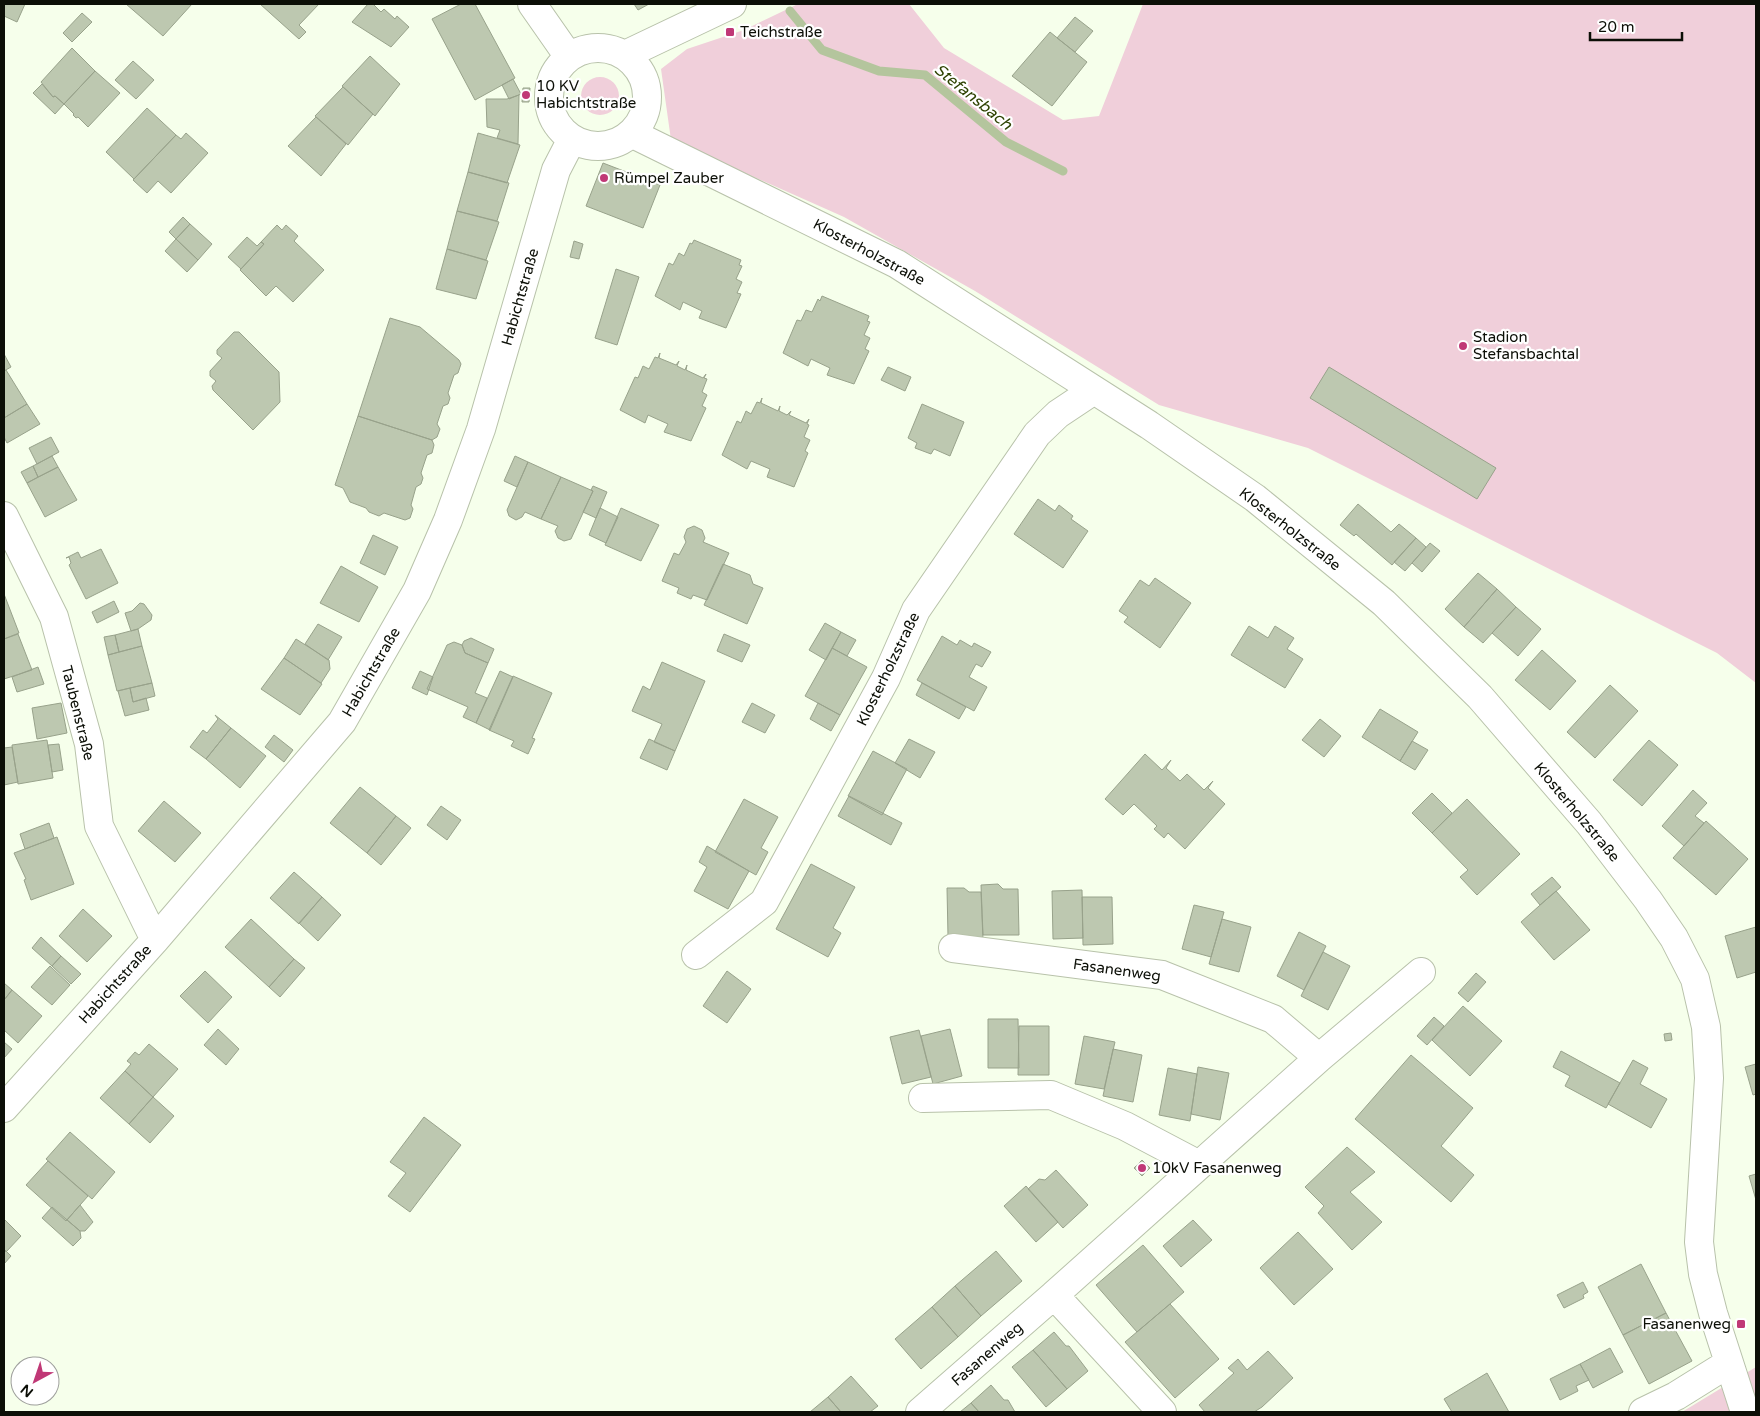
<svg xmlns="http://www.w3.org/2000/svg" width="1760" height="1416" viewBox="0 0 1760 1416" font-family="'Varela Round',sans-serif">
  <rect width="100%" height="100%" fill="#f6ffeb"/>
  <!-- green -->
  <path fill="#f0cfda" d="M 798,4 L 909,4 L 944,48 L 1063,120 L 1099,116 L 1143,4 L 1756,4 L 1756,683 L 1717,653 L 1308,448 L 1159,405 L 975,291 L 844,217 L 671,140 L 661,69 L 687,49 L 744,30 Z
    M581 96a19 19 0 1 1 38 0a19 19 0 1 1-38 0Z
    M 1756,1367 L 1756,1412 L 1682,1412 Z"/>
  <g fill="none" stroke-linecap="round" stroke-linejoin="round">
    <!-- stream -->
    <path stroke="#b4c59d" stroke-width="9" d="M 790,11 L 822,50 L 879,71 L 925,75 L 1006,142 L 1063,171"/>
  </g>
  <!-- building -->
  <path fill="#bdc8b0" stroke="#98a28b" d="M 4,4 L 25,4 L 17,22 L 4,16 Z
    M 126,4 L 192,4 L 163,36 Z
    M 260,4 L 319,4 L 299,25 L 306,32 L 299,39 Z
    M 368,4 L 373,4 L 381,12 L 384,9 L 395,19 L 397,16 L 409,27 L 391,47 L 352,22 Z
    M 461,4 L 475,4 L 515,78 L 475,100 L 432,19 Z
    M 634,4 L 649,4 L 638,10 Z
    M 82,13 L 92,22 L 72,42 L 63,33 Z
    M 1075,17 L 1093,31 L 1075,52 L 1057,38 Z
    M 1050,32 L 1087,62 L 1052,106 L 1012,76 Z
    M 72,48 L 95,71 L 64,104 L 55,96 L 53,97 L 41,82 Z
    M 370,56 L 400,84 L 375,116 L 342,86 Z
    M 133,61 L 154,80 L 136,99 L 115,80 Z
    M 95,71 L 120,93 L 88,127 L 78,117 L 76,118 L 73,115 L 74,114 L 64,104 Z
    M 513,79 L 521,94 L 509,99 L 502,85 Z
    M 42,84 L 53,97 L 55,96 L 64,104 L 55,114 L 33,93 Z
    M 343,87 L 373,114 L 348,145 L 315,116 Z
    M 523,88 L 530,88 L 529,102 L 522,102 Z
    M 519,95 L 518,144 L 497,138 L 500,130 L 487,127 L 486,99 L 507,99 Z
    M 147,108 L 176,135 L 134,179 L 106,152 Z
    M 316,117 L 346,144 L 321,176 L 288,146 Z
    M 186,133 L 208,153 L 171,193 L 158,181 L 147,193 L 133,180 L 176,135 L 181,139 Z
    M 478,133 L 520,145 L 507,183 L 468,172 Z
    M 603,163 L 660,185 L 643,228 L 586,206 Z
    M 468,172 L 509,183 L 497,221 L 457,211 Z
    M 457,211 L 499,222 L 486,260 L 447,249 Z
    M 183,217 L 190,224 L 176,239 L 169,232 Z
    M 190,224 L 212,244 L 198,260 L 176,239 Z
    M 277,225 L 282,230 L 286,225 L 298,236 L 294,241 L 324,270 L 293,302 L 276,286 L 266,296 L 240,270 L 264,244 L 261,242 Z
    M 247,237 L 257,246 L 261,242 L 264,244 L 241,269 L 228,257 Z
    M 176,239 L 198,260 L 187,272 L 165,251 Z
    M 694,240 L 741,260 L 739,265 L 742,266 L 736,279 L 742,282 L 737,293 L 741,294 L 726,328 L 699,318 L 702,311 L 683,302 L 680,310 L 655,296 L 669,263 L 673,265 L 679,253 L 684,256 L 690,243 L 692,244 Z
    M 574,241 L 583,244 L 579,259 L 570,257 Z
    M 447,249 L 488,261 L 476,299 L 436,289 Z
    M 616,269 L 639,277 L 617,345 L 595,338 Z
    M 822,296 L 869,316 L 867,321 L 870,322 L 864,335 L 870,338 L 865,349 L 869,351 L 854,384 L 827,375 L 830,368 L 811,359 L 808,366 L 783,353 L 797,320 L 801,321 L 806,310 L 812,312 L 818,299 L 820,301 Z
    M 390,318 L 420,327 L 459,360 L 461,364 L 458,373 L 454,375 L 448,393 L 450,398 L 448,404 L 443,406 L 437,424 L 440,429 L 437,437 L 432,440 L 358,416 Z
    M 234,332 L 239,332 L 279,372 L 280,402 L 253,430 L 213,390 L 212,386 L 216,381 L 210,376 L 210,371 L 222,358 L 217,354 L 217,350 Z
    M 660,353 L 659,358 L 676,365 L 679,361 L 677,366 L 685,370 L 687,365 L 686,370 L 703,378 L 706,374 L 704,378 L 707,379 L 702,392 L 707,395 L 702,406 L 706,408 L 691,441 L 664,432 L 668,424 L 648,415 L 645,423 L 620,410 L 635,377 L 638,378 L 643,366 L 649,369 L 655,357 L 658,358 Z
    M 4,354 L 11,367 L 4,371 Z
    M 888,367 L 911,377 L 905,391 L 881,380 Z
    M 1329,367 L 1496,468 L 1477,499 L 1310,398 Z
    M 6,370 L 27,404 L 4,418 L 4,371 Z
    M 762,398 L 761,403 L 778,411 L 780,406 L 779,411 L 787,415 L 791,411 L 789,415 L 806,423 L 809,419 L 807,424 L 809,425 L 804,437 L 810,440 L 805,451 L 808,453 L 794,487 L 767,477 L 770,469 L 751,461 L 747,469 L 722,455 L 737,421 L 741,423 L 746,411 L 751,414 L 757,402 L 760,403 Z
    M 27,404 L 40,424 L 7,443 L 4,437 L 4,418 Z
    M 922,404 L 964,422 L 950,456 L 934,449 L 931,454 L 915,448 L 917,443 L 908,438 Z
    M 358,416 L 432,440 L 434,445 L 432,453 L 427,455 L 421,473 L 423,478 L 421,484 L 416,487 L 411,505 L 413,509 L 410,518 L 405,520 L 384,513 L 379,516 L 369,512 L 366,508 L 350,502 L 343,488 L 335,485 Z
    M 51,437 L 59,452 L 37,464 L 29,448 Z
    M 52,456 L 58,467 L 38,477 L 33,466 Z
    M 515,456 L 528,462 L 517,487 L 504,481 Z
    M 528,462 L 561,477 L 541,519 L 525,512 L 522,517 L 516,520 L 509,516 L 507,510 Z
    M 33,466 L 38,477 L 27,483 L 21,472 Z
    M 58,467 L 77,500 L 45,517 L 27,483 Z
    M 561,477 L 593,491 L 571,539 L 564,541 L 558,538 L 555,531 L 558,526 L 541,519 Z
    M 593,486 L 607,492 L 596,518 L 583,512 L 593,491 L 591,490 Z
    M 1038,499 L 1055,511 L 1059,505 L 1073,516 L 1071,519 L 1088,531 L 1063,568 L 1014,534 Z
    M 1358,504 L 1391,532 L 1399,524 L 1416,538 L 1392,565 L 1356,534 L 1354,536 L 1340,525 Z
    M 600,508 L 618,517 L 606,543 L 589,535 Z
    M 621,508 L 659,525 L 641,561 L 605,545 Z
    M 694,526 L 702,530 L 705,538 L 703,542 L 729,553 L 707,600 L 693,595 L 691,599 L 677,593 L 679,588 L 662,581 L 674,553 L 679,555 L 686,542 L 684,537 L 687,529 Z
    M 373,535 L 398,547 L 385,575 L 360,563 Z
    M 1416,538 L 1426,547 L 1405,571 L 1394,562 Z
    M 1430,543 L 1440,551 L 1422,572 L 1412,563 Z
    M 101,549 L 118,583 L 86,599 L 69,565 L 71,563 L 69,557 L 66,558 L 78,552 L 81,558 Z
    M 723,564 L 750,575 L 753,584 L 763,588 L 747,624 L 704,605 Z
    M 341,566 L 378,587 L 359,622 L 320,603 Z
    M 1478,573 L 1497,589 L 1464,627 L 1445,609 Z
    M 1155,578 L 1191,603 L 1160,648 L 1124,622 L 1128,617 L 1119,611 L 1140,580 L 1149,586 Z
    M 1497,589 L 1516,607 L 1483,643 L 1464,627 Z
    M 4,594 L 19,633 L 4,639 Z
    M 114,601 L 119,612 L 97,623 L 92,612 Z
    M 140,603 L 144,604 L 152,615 L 151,620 L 138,629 L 131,631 L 125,613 L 132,611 Z
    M 1516,607 L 1541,629 L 1518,656 L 1492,633 Z
    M 825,623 L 841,632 L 826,660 L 809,650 Z
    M 318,624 L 342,637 L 328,660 L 305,644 Z
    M 1249,626 L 1268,638 L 1275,626 L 1294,638 L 1287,649 L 1303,659 L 1285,688 L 1231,655 Z
    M 138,629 L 142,646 L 119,652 L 115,635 Z
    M 841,632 L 856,640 L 847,656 L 832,648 Z
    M 18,634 L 32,670 L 4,679 L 4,639 Z
    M 724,634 L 750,645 L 742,662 L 717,651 Z
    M 115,635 L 119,652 L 108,655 L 104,637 Z
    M 942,636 L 957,645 L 960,640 L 972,647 L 974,643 L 991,652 L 982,667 L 976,664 L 969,677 L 987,687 L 974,711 L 917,680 Z
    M 471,638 L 494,649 L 488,663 L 465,653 L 462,645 L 464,641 Z
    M 296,639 L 329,660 L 330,669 L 321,683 L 284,658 Z
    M 454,642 L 462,645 L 465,653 L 488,663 L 475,693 L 487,698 L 476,723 L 463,717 L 468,707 L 427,689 L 447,645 Z
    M 142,646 L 152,683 L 117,691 L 108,655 Z
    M 832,648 L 867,667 L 840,715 L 805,696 Z
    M 1542,650 L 1576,681 L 1550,710 L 1515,680 Z
    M 284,658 L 322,684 L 300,715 L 261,689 Z
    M 662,662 L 705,681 L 675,751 L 654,742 L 662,724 L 632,711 L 643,686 L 650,690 Z
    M 38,667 L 44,684 L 17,692 L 12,677 Z
    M 420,671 L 433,677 L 427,695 L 412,688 Z
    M 500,671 L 513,677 L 490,730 L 476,723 Z
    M 513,676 L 552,693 L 532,738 L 535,739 L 528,754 L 511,746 L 514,741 L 489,730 Z
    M 152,683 L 155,696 L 133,702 L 130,688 Z
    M 922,683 L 966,707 L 959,719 L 916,695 Z
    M 1610,685 L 1638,711 L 1595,758 L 1567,732 Z
    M 130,688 L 133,702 L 146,698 L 149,710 L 125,716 L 118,691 Z
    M 61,703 L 67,733 L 37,739 L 32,708 Z
    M 752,703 L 775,715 L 765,733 L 742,722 Z
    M 818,703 L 840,715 L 831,731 L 810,719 Z
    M 1380,709 L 1418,732 L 1400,761 L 1362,737 Z
    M 215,715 L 231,728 L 206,759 L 190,747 L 203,730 L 207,733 L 218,719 Z
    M 1320,719 L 1341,736 L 1324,757 L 1302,740 Z
    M 231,728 L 266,756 L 240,788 L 206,759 Z
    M 274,735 L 293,750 L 284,762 L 265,747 Z
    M 649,739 L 675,751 L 667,770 L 640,758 Z
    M 909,739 L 935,752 L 920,778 L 895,763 Z
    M 47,740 L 53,778 L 18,784 L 12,745 Z
    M 1649,740 L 1678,765 L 1642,806 L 1613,780 Z
    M 1412,741 L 1428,750 L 1415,770 L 1400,761 Z
    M 59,744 L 63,770 L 52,772 L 48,745 Z
    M 12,747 L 18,782 L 4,785 L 4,748 Z
    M 873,751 L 907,769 L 882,815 L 848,796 Z
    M 1145,754 L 1162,770 L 1171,760 L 1166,768 L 1180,781 L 1187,774 L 1204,790 L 1213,781 L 1208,788 L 1225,804 L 1185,849 L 1168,833 L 1164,838 L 1154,829 L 1157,826 L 1134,804 L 1123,815 L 1105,799 Z
    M 360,787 L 396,816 L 367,853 L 330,823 Z
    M 1693,790 L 1707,803 L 1695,816 L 1704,823 L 1684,846 L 1662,826 Z
    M 1432,793 L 1452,813 L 1432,833 L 1412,813 Z
    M 849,796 L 902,823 L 891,845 L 838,816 Z
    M 744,799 L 778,817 L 761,848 L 768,852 L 756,875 L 715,852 Z
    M 1467,799 L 1520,854 L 1477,895 L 1460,877 L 1468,870 L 1432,833 Z
    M 164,801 L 201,833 L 175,862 L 138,831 Z
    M 441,806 L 461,820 L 447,840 L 427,825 Z
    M 396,816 L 411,828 L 381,865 L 367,853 Z
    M 1706,821 L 1748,859 L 1716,895 L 1673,858 Z
    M 49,823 L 54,838 L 25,849 L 20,834 Z
    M 57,837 L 74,884 L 31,900 L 24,880 L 26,879 L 14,853 Z
    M 707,846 L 749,871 L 728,909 L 694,891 L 707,867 L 699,862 Z
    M 811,864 L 855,887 L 833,928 L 841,933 L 828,957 L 776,929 Z
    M 294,872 L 322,897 L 299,924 L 270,898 Z
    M 1552,877 L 1561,887 L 1540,905 L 1531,894 Z
    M 998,884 L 1003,889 L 1018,889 L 1019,935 L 983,935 L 981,885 Z
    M 947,888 L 964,888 L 969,892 L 981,892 L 983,940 L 948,936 Z
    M 1082,890 L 1083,938 L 1053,939 L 1052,891 Z
    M 1556,891 L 1590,930 L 1554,960 L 1521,922 Z
    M 322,897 L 341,915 L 318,941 L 299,923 Z
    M 1082,897 L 1112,897 L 1113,944 L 1083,945 Z
    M 1194,905 L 1224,912 L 1211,957 L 1182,949 Z
    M 83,909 L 112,936 L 87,962 L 59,936 Z
    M 251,919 L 294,959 L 269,987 L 225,947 Z
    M 1222,919 L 1251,927 L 1239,972 L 1209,964 Z
    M 1756,927 L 1756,972 L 1737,978 L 1725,936 Z
    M 1299,932 L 1326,946 L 1304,990 L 1277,976 Z
    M 41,937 L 61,956 L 52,966 L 32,948 Z
    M 1323,952 L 1350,966 L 1328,1010 L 1301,996 Z
    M 61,956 L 81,974 L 71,984 L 52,966 Z
    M 294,959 L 305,968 L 280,997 L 269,987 Z
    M 50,966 L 70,985 L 52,1005 L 31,987 Z
    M 205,971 L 232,997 L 208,1023 L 180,996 Z
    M 727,971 L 751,989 L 727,1023 L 703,1006 Z
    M 1476,973 L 1486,982 L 1468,1002 L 1458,993 Z
    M 4,983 L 12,990 L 4,1000 Z
    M 12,990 L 42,1016 L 18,1043 L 4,1030 L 4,1000 Z
    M 1463,1006 L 1502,1041 L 1470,1076 L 1432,1040 Z
    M 1434,1017 L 1444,1026 L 1427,1045 L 1417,1036 Z
    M 988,1019 L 1018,1019 L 1019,1068 L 988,1068 Z
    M 1019,1026 L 1049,1026 L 1049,1075 L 1018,1075 Z
    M 218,1029 L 239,1049 L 226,1065 L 204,1045 Z
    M 950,1029 L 962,1076 L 933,1084 L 921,1036 Z
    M 919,1030 L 931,1077 L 902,1084 L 890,1037 Z
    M 1671,1033 L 1672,1040 L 1665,1041 L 1664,1034 Z
    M 1084,1036 L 1115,1042 L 1104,1089 L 1075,1084 Z
    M 4,1042 L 12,1049 L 4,1058 Z
    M 149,1044 L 178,1069 L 153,1097 L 125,1071 L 131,1064 L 127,1061 L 135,1052 L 139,1055 Z
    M 1113,1049 L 1142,1055 L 1133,1102 L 1103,1096 Z
    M 1561,1051 L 1620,1083 L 1606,1108 L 1565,1086 L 1570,1076 L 1553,1067 Z
    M 1411,1055 L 1473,1108 L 1441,1146 L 1474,1175 L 1451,1202 L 1355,1119 Z
    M 1633,1060 L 1648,1068 L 1640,1084 L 1667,1099 L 1651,1128 L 1608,1104 Z
    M 1756,1064 L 1756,1094 L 1753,1095 L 1745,1067 Z
    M 1198,1067 L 1229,1073 L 1220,1120 L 1191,1114 Z
    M 1168,1068 L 1197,1074 L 1190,1121 L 1159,1115 Z
    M 125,1071 L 153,1097 L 129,1124 L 100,1098 Z
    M 153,1097 L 174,1116 L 150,1143 L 129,1124 Z
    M 424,1117 L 461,1145 L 410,1212 L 388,1196 L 406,1173 L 390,1162 Z
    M 70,1132 L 115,1172 L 92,1199 L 46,1159 Z
    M 1347,1147 L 1375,1172 L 1350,1192 L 1382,1222 L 1352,1250 L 1318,1213 L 1324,1206 L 1305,1187 Z
    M 1142,1160 L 1150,1168 L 1142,1176 L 1134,1168 Z
    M 48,1161 L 88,1196 L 66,1221 L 26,1185 Z
    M 1056,1170 L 1088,1205 L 1063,1228 L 1028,1189 L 1039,1179 L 1045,1180 Z
    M 1756,1174 L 1756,1200 L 1749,1176 Z
    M 1026,1186 L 1058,1222 L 1036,1242 L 1004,1206 Z
    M 80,1205 L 93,1222 L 85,1231 L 80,1231 L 67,1220 Z
    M 52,1207 L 80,1231 L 81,1238 L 73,1246 L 42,1218 Z
    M 4,1219 L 21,1236 L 6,1252 L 4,1249 Z
    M 1193,1220 L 1212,1240 L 1181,1267 L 1163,1246 Z
    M 1298,1232 L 1333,1269 L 1294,1305 L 1260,1268 Z
    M 1143,1245 L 1184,1292 L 1137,1332 L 1096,1285 Z
    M 4,1249 L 11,1256 L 4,1264 Z
    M 996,1251 L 1022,1281 L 981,1316 L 955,1286 Z
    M 1641,1264 L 1666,1313 L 1623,1335 L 1598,1287 Z
    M 1583,1282 L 1588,1292 L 1583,1295 L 1584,1298 L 1564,1308 L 1557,1295 Z
    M 955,1286 L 981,1316 L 958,1337 L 932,1307 Z
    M 1170,1304 L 1219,1359 L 1175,1398 L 1125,1342 Z
    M 932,1307 L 958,1337 L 921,1369 L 895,1339 Z
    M 1666,1313 L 1692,1361 L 1649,1384 L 1623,1335 Z
    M 1054,1332 L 1066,1346 L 1069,1346 L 1088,1371 L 1067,1389 L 1033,1350 Z
    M 1610,1348 L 1623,1372 L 1593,1388 L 1580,1364 Z
    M 1033,1350 L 1067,1389 L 1046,1407 L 1012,1367 Z
    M 1268,1351 L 1293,1378 L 1262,1407 L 1254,1412 L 1205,1412 L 1199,1405 L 1234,1373 L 1228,1368 L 1238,1359 L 1247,1370 Z
    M 1580,1364 L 1589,1380 L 1576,1386 L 1578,1391 L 1560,1400 L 1550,1379 Z
    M 1487,1373 L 1509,1412 L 1452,1412 L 1444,1399 Z
    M 851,1376 L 878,1406 L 870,1412 L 841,1412 L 828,1397 Z
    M 991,1385 L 1004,1400 L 1008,1400 L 1015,1412 L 979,1412 L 971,1403 Z
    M 828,1397 L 841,1412 L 810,1412 Z
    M 971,1403 L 979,1412 L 960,1412 Z"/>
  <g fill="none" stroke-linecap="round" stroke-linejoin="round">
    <!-- street casing -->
    <g stroke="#b8c2aa" stroke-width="30">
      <path id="street" d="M 532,4 L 569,57
        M549 97a49 49 0 1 1 98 0a49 49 0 1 1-98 0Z
        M 625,55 L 732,4
        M 633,134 L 897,264 L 1149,425 L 1255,498 L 1384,603 L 1480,697 L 1589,823 L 1648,900 L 1674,938 L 1695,979 L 1706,1027 L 1709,1078 L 1699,1242 L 1703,1274 L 1713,1313 L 1745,1412
        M 4,516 L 54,617 L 89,744 L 99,826 L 155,940
        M 953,948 L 1162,975 L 1273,1019 L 1319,1058
        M 696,955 L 764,902 L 886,678 L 916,610 L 1037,434 L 1058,414 L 1094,390
        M 923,1098 L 1051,1095 L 1125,1126 L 1199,1165
        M 4,1108 L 155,940 L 342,722 L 417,591 L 448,520 L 481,429 L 556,170 L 572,139
        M 1054,1295 L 1319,1058 L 1421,972
        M 920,1412 L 1054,1295 L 1162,1412
        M 1643,1412 L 1676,1396 L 1729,1363"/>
    </g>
    <!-- street -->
    <use href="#street" stroke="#fff" stroke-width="28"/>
  </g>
  <!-- markers -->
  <g fill="#c03876" stroke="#fff" stroke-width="2">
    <rect x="725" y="27" width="10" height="10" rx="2.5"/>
    <circle cx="526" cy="95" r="5"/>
    <circle cx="604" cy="178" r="5"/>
    <circle cx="1463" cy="346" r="5"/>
    <circle cx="1142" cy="1168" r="5"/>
    <rect x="1736" y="1319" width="10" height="10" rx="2.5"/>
  </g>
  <g text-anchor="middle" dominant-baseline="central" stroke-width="4.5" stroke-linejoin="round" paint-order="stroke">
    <!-- poi labels -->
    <g font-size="15" fill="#0c0f07" stroke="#fff" text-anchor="start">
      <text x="740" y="32">Teichstraße</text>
      <text x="536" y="86">10 KV<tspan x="536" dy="17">Habichtstraße</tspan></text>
      <text x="614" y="178">Rümpel Zauber</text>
      <text x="1473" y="337">Stadion<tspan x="1473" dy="17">Stefansbachtal</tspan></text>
      <text x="1152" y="1168">10kV Fasanenweg</text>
      <text x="1731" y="1324" text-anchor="end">Fasanenweg</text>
    </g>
    <!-- street labels -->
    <g font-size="15" fill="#0c0f07" stroke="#fff">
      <text transform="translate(869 252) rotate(28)">Klosterholzstraße</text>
      <text transform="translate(520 297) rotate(-74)">Habichtstraße</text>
      <text transform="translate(1290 529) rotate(38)">Klosterholzstraße</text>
      <text transform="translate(888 669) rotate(-64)">Klosterholzstraße</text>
      <text transform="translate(371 672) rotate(-60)">Habichtstraße</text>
      <text transform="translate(78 713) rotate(76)">Taubenstraße</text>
      <text transform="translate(1577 812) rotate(50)">Klosterholzstraße</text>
      <text transform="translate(1117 970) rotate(8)">Fasanenweg</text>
      <text transform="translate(115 984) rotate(-48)">Habichtstraße</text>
      <text transform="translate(987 1354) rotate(-41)">Fasanenweg</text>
    </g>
    <!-- water labels -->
    <g font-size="16" font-style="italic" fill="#2f4303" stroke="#fff">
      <text transform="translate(973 97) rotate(39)">Stefansbach</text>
    </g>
  </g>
  <!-- border -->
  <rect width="1760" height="1416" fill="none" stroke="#0c0f07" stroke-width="10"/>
  <!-- north arrow -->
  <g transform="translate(35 1381) rotate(220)"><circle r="24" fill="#ffffff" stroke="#9e9f9c"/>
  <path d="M0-4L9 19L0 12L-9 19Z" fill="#c03876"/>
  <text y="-8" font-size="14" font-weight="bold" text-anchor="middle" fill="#0c0f07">N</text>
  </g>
  <!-- scale -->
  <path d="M1590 32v8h92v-8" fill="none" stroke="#0c0f07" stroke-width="2.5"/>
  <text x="1598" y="32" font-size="15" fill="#0c0f07" stroke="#ffffff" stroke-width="4" paint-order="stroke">20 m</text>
</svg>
